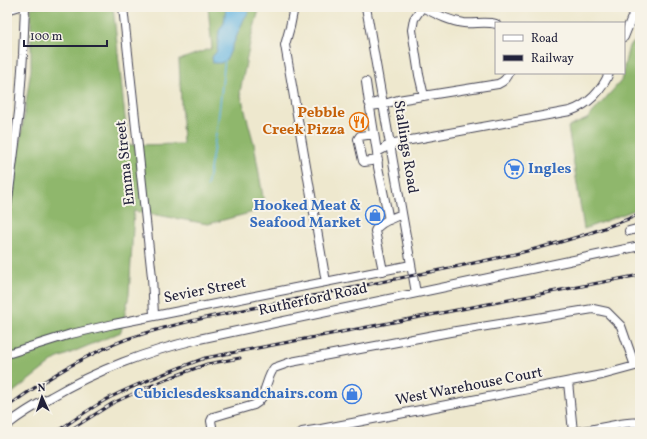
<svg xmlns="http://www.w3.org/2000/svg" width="647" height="439" viewBox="0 0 647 439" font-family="Vollkorn,serif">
  <rect width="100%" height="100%" fill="#f7f3e8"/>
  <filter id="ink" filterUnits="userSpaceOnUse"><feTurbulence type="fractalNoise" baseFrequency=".025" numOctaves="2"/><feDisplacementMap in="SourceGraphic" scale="8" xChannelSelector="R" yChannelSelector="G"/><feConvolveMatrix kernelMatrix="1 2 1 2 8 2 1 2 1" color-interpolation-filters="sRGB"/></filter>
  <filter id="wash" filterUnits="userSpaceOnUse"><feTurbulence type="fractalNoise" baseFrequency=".012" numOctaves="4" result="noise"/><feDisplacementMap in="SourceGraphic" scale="16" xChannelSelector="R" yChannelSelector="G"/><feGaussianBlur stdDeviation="0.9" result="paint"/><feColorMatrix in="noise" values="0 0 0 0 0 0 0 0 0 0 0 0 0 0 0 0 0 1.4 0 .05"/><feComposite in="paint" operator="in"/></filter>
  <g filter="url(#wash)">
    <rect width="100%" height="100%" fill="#eee8ce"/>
    <!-- forest -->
    <path fill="#8fb76c" stroke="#586c54" d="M 31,7 L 113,7 L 128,145 L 183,144 L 179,60 L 212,48 L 208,7 L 260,7 L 251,38 L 240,92 L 254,144 L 265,209 L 208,224 L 134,211 L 129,295 L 121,332 L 56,359 L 7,397 L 7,230 L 31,69 Z
      M 640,38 L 640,208 L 584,229 L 568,127 L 587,119 L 621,81 L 623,73 L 624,73 L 624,67 L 629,46 Z"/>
    <!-- water -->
    <path fill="#66b5e1" stroke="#446c8e" d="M 226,7 L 252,7 L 244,19 L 227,59 L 221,63 L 213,63 L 212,57 L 217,51 L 219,31 L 224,23 Z"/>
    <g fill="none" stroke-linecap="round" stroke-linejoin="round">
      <!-- stream -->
      <path stroke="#66b5e1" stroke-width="1.5" d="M 207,187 L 218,122 L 225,58"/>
    </g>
  </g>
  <g filter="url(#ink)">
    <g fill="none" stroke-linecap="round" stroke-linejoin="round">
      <!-- minor casing -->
      <g stroke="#414051" stroke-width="10">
        <path id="minor" d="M 123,7 L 152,277 L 154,315
          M 294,7 L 290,27 L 285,45 L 326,282
          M 366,7 L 416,293
          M 422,7 L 414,19 L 412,30 L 419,75 L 424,96
          M 422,7 C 436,14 449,21 464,23 C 475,24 486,21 496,24
          M 7,10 L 17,7
          M 624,37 L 632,17 L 635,7
          M 366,82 L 369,103 L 371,104 L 378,102
          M 374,134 L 360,136 L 358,139 L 363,161 L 364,162 L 378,160
          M 377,152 L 370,108 L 371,106 L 384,104 L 398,100 L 498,84 C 503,82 507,79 509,73
          M 7,207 L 19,112 L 23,55 L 25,7
          M 389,220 L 378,167 L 377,152 L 383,149 L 390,144 L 400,142 L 570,111 C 588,105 602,91 609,73
          M 629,231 L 640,228
          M 383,271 L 375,231 C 379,222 393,218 402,214
          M 7,354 L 71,334 L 114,324 L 411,265
          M 568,382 L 573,432
          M 7,425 C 21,414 36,405 51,397 C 99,369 145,352 199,339 L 640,246
          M 213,432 L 211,421 L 213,417 L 254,405 C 262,401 263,394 266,386 C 268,380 270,373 274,368 L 291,362 L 450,332 L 593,309 L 607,312 L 621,326 L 635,366
          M 302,432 L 321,429 L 602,375 L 639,365
          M 576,432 C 585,431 595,429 605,427 C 617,425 628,421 640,423"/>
      </g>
      <!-- minor -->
      <use href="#minor" stroke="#fff" stroke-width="8"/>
      <!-- rail casing -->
      <g stroke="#22223b" stroke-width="3">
        <path id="rail" d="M 7,407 C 44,380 84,355 127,339 C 154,330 181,323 209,317 C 278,303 346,289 415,275 C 491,260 568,245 640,214
          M 56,432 C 74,420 92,407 111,397 C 141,382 173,370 205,358 L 640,275
          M 67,432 L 113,403 L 139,391 L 172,377 L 207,364 L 240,358"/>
      </g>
      <!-- rail -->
      <use href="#rail" stroke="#f7f3e8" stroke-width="1.5" stroke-dasharray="4.5" stroke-linecap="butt"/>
    </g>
  </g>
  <!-- icons -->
  <defs>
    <g id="restaurant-ring" transform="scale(1)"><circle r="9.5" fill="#f7f3e8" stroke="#e8710a" stroke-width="1.5"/><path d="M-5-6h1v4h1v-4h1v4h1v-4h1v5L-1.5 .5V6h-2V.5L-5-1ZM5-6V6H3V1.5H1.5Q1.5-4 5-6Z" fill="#e8710a"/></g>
    <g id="supermarket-ring" transform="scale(1)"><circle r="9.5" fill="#f7f3e8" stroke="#3f7fe0" stroke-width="1.5"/><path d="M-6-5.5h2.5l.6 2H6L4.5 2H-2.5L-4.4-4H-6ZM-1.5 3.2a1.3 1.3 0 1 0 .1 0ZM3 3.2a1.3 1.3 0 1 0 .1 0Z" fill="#3f7fe0"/></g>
    <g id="shop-ring" transform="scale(1)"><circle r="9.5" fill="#f7f3e8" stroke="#3f7fe0" stroke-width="1.5"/><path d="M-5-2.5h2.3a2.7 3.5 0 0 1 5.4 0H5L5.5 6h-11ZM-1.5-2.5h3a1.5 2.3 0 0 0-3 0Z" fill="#3f7fe0"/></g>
  </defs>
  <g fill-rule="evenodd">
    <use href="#restaurant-ring" x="359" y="122"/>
    <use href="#supermarket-ring" x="514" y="169"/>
    <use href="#shop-ring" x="375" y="215"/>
    <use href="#shop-ring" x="352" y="394"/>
  </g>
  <g text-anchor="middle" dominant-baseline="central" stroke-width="4" stroke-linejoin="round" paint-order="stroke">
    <!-- food labels -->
    <g font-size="15" font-weight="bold" fill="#c56008" stroke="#f7f3e8" text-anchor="end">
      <text x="345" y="113">Pebble<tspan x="345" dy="17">Creek Pizza</tspan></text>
    </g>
    <!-- street labels -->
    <g font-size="15" fill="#22223b" stroke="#f7f3e8">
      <text transform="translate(405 147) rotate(81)">Stallings Road</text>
      <text transform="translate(126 163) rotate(-96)">Emma Street</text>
      <text transform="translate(205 291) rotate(-11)">Sevier Street</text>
      <text transform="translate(313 300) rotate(-12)">Rutherford Road</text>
      <text transform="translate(469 387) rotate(-11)">West Warehouse Court</text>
    </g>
    <!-- shop labels -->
    <g font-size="15" font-weight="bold" fill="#366cbe" stroke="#f7f3e8" text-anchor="end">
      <text x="528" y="169" text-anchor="start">Ingles</text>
      <text x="361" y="206">Hooked Meat &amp;<tspan x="361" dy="17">Seafood Market</tspan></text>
      <text x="338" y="394">Cubiclesdesksandchairs.com</text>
    </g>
  </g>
  <!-- margin -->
  <rect width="647" height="439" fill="none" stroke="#f7f3e8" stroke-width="24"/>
  <!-- legend -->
  <rect x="495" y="22" width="130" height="52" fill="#f7f3e8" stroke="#a29fa3"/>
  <rect x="503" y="35" width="20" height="6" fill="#ffffff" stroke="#a29fa3"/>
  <text x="531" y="42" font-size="12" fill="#22223b">Road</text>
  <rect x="503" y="55" width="20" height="6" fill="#22223b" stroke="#a29fa3"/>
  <text x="531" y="62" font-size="12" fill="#22223b">Railway</text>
  <!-- north arrow -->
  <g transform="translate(42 397) rotate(357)" stroke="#f7f3e8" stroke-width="3" paint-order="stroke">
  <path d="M0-3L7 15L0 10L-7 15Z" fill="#22223b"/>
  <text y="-6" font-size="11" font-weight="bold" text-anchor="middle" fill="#22223b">N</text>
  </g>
  <!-- scale -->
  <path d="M24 40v6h83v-6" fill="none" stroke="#22223b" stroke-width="2"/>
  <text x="30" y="40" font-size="12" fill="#22223b" stroke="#f7f3e8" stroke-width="3" paint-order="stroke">100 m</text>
</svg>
